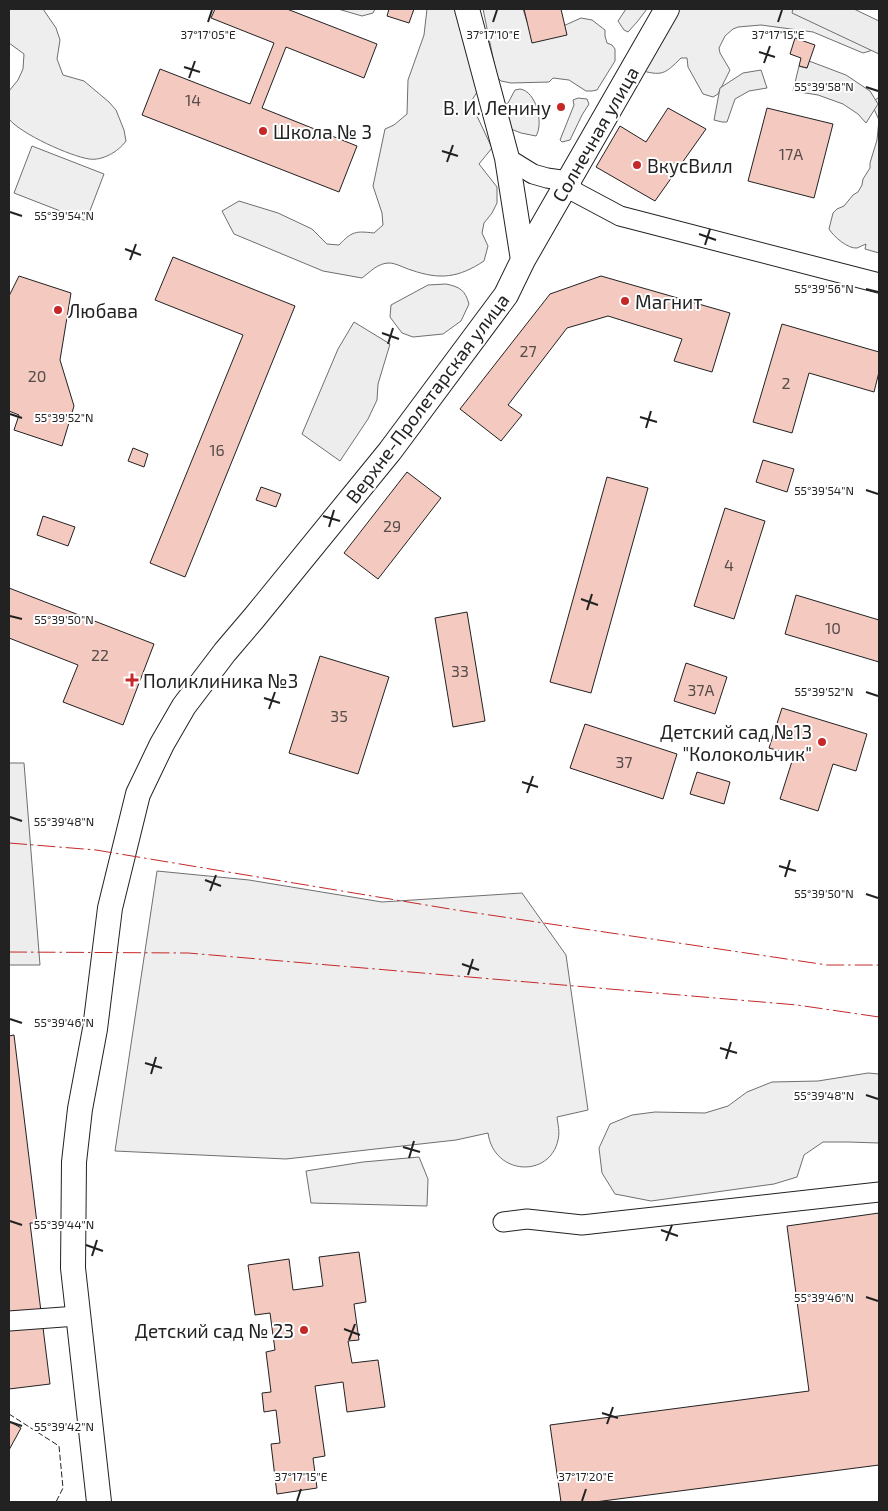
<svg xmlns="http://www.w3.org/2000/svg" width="888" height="1511" font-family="'Exo 2',sans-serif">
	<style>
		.green { fill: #eee; stroke: #6f6f6f }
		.parking { fill: #ededed; stroke: #6f6f6f }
		.building { fill: #f3c9c0; stroke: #222 }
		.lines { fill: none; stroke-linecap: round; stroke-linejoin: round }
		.minor-casing { stroke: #222; stroke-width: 21 }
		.tertiary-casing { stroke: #222; stroke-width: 26 }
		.minor { stroke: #fff; stroke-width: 19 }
		.tertiary { stroke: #fff; stroke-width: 24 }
		.fence { stroke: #222; stroke-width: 1; stroke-dasharray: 6 2.5; stroke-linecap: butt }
		.power { stroke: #c62828; stroke-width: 1; stroke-dasharray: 18 4 2.5 4; stroke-linecap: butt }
		.ticks { fill: none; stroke: #222; stroke-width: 2 }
		.poi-dot { fill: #c62828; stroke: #fff; stroke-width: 2 }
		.labels { text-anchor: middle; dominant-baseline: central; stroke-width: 4; stroke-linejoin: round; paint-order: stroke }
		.number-label { font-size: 16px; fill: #564c4a }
		.poi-label { font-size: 19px; fill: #222; stroke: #fff; text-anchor: start }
		.street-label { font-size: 19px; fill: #222; stroke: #fff }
		.ticks-label { font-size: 12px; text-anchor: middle; fill: #222; stroke: #fff; stroke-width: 4; stroke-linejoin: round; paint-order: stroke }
	</style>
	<rect width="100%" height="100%" fill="#fff"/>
	<path class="green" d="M9,9H43L56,28L60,40L57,59L63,75L84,81L109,102L116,110L124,130L126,141C118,152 102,161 89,159C70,156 21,134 9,119V91L18,80L23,69L24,54L9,43Z
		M338,9H375L373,13L362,16Z
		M427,9H458L479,89L472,100L477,116L492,148L479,164L497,187V203L492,213L484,223L482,233L488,246L484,261C458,278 440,280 411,270C404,268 396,263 389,263C378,263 370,272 362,278L323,271L234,234L222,211L239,201L278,213L312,229L327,244L339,245C352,231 356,231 374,233L383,225L382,213L373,186L385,129L394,125L407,114L408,80L424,35Z
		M483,9H523L527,22L531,26L561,27L581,18L592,20L605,30V36L607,43L612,45L615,49V61L597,90L592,91H586L569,80L553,78L549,82L511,83L501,81L497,77Z
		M626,9H647L637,22L628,32L624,30L618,21Z
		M673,9H834L873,50L863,53L813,32L761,25L738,27L733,29L725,36L719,48L720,53L730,70L718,94L713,97L703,94L688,67L687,58H681C664,75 662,76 639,70Z
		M520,89C536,91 544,123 536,136L521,133L511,129L509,118L502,112L503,106L508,103L515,90Z
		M879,97V253L865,249L866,244C863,245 860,247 857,248C848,249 834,237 829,229L833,213L837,209L844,206L853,195L858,192L862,185L863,179L870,168V163L877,140L879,120L874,109L873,102Z
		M578,98L587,99L589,104L582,115L570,140L562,142L560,140L574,105L573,100Z
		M32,146L104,174L86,221L14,193Z
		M446,284C460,287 465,290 469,304L461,321L443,334L413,337L402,333L390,317L391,305L428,285Z
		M157,871L249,880L382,902L522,893L566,955L588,1110L557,1117C558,1125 560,1132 558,1140C550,1178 494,1176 488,1133L456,1140L286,1159L115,1151Z
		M868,1073L879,1074V1143L848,1142H823L804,1155L797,1177L774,1184L651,1201L615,1194L602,1173L599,1148L610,1124L632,1115L655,1112L705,1113L728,1106L747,1092L772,1082L818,1081Z
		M419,1157L428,1179L427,1206L311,1203L306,1171L363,1162Z"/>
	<path class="parking" d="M793,9H854L879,21V54L792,13Z
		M809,61L846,75L870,91L878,104L866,123L858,114L843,104L818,95L793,91L799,66L807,68Z
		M761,70L767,88L749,91L735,99L727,122H722L714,120L720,88L743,73Z
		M354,322L390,344L378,384L377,400L368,419L340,461L302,434L338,349Z
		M9,763H24L40,965H9Z"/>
	<path class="building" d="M215,9H287L377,44L364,78L286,47L262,108L357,146L339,192L142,115L160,69L250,104L274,43L211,18Z
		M389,9H414L409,23L387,16Z
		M524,9H561L567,35L532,43Z
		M795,38L815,45L807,68L799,66L801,58L790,54Z
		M668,108L706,129L655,201L596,167L620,126L646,142Z
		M767,108L833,124L814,198L748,181Z
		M173,257L295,306L185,577L150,563L243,335L155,300Z
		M19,276L71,293L60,360L74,406L62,446L14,430L19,415L9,411V296Z
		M601,276L730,313L712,372L674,361L682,339L608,316L567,328L508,405L522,415L501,441L460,409L550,294Z
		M782,324L879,352V372L874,392L809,373L792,433L753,422Z
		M133,448L148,454L144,467L128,461Z
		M763,460L794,469L787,492L756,482Z
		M407,472L441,498L378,579L344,553Z
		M607,477L648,488L591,693L550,682Z
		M261,487L281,494L276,507L256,500Z
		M725,508L765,521L734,619L694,606Z
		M43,516L75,527L68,546L37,535Z
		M9,588L154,644L123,725L63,702L78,665L9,638Z
		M796,595L879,620V662L785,634Z
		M467,612L485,721L453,727L435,618Z
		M320,656L389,677L358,774L289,753Z
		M686,663L727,677L715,714L674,701Z
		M782,708L867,734L856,771L833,764L818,811L780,799L794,755L769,748Z
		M585,724L677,754L663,799L570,768Z
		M697,772L730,782L724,804L690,794Z
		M14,1035L37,1223H30L50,1384L9,1389V1036Z
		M879,1213V1465L595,1502H561L550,1425L809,1391L787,1226Z
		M359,1252L366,1302L354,1304L359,1340L348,1341L352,1363L378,1360L385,1407L347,1412L343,1382L315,1386L325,1456L313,1458L317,1488L277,1494L271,1444L280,1443L276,1410L264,1412L262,1393L271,1392L266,1352L275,1350L270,1313L255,1315L248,1265L289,1259L293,1290L323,1286L319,1257Z
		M9,1421L21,1428L9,1450Z"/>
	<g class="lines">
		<defs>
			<path id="minor" d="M507,158L533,174L547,178L568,181L575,192L620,216L879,283
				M503,1222L527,1219L582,1225L879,1192
				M9,1321L77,1316"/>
			<path id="tertiary" d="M467,9L507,158L523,260
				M99,1502L73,1268L74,1162L80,1109L95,1029L110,908L138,794L162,744L184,706L225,652L254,618L390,451L506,295L523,260L667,9"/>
		</defs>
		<use href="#minor" class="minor-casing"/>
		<use href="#tertiary" class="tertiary-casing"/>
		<use href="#minor" class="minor"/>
		<use href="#tertiary" class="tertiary"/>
		<path class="fence" d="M9,1414L59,1446L63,1488L56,1502"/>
		<path class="power" d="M9,843L96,850L456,910L827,965H879
			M9,952L188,953L797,1005L879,1017"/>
	</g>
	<path class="ticks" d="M208,22L212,10M493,22L497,10M778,22L782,10M759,52L775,57M764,63L770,46M184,67L200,72M189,78L195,61M866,87L878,91M442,151L458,156M447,162L453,145M10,212L22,216M699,234L716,240M705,245L710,229M125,249L141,255M130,260L136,244M866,289L878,292M382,333L399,339M388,344L393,328M10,414L22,418M640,417L657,422M646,428L651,411M866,490L878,494M323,516L340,521M329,527L334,510M581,599L598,605M587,610L592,594M10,616L22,619M866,692L878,696M264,698L280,703M269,709L275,692M522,782L538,787M527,793L533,776M10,817L22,821M779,866L796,871M785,877L790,860M205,880L221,886M210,891L216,875M866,894L878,898M462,964L479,970M468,975L473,959M10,1019L22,1023M720,1048L737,1053M726,1059L731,1042M145,1063L162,1068M151,1074L156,1057M866,1095L878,1099M403,1147L420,1152M409,1158L414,1141M10,1221L22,1225M661,1230L678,1236M666,1241L672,1225M86,1245L103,1251M92,1256L97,1240M866,1297L878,1301M344,1329L360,1335M349,1340L355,1324M602,1413L618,1418M10,1422L22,1426M607,1424L613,1407M297,1501L301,1489M582,1501L586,1489"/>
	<g class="poi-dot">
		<circle cx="561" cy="107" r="5"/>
		<circle cx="263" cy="131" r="5"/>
		<circle cx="637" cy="165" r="5"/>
		<circle cx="625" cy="301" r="5"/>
		<circle cx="58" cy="310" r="5"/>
		<path d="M129.5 672.5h5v5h5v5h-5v5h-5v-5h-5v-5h5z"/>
		<circle cx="822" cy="742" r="5"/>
		<circle cx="304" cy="1330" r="5"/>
	</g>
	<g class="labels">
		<g class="number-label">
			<text x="193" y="99">14</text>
			<text x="791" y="153">17А</text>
			<text x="528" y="350">27</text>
			<text x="37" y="375">20</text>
			<text x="786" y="382">2</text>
			<text x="217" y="449">16</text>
			<text x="392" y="525">29</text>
			<text x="729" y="564">4</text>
			<text x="833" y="627">10</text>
			<text x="100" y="654">22</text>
			<text x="460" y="670">33</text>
			<text x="701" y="689">37А</text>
			<text x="339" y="715">35</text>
			<text x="624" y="761">37</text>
		</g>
		<g class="poi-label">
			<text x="551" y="107" text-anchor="end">В. И. Ленину</text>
			<text x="273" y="131">Школа № 3</text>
			<text x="647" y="165">ВкусВилл</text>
			<text x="635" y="301">Магнит</text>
			<text x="68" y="310">Любава</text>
			<text x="143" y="680">Поликлиника №3</text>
			<text x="812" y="731" text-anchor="end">Детский сад №13<tspan x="812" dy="22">"Колокольчик"</tspan></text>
			<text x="294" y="1330" text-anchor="end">Детский сад № 23</text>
		</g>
		<g class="street-label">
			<text transform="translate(595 134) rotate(-60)">Солнечная улица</text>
			<text transform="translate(427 398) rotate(-53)">Верхне-Пролетарская улица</text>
		</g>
	</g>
	<g class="ticks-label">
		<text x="208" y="39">37°17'05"E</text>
		<text x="493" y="39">37°17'10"E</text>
		<text x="778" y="39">37°17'15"E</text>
		<text x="824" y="91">55°39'58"N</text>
		<text x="64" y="220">55°39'54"N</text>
		<text x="824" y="293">55°39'56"N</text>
		<text x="64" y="422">55°39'52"N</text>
		<text x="824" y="495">55°39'54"N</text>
		<text x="64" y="624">55°39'50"N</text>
		<text x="824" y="696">55°39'52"N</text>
		<text x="64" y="826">55°39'48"N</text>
		<text x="824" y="898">55°39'50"N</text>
		<text x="64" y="1027">55°39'46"N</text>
		<text x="824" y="1100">55°39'48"N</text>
		<text x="64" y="1229">55°39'44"N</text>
		<text x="824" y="1302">55°39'46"N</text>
		<text x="64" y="1431">55°39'42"N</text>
		<text x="301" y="1481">37°17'15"E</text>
		<text x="586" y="1481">37°17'20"E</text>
	</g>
	<rect width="888" height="1511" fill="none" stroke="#222222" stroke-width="20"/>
</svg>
